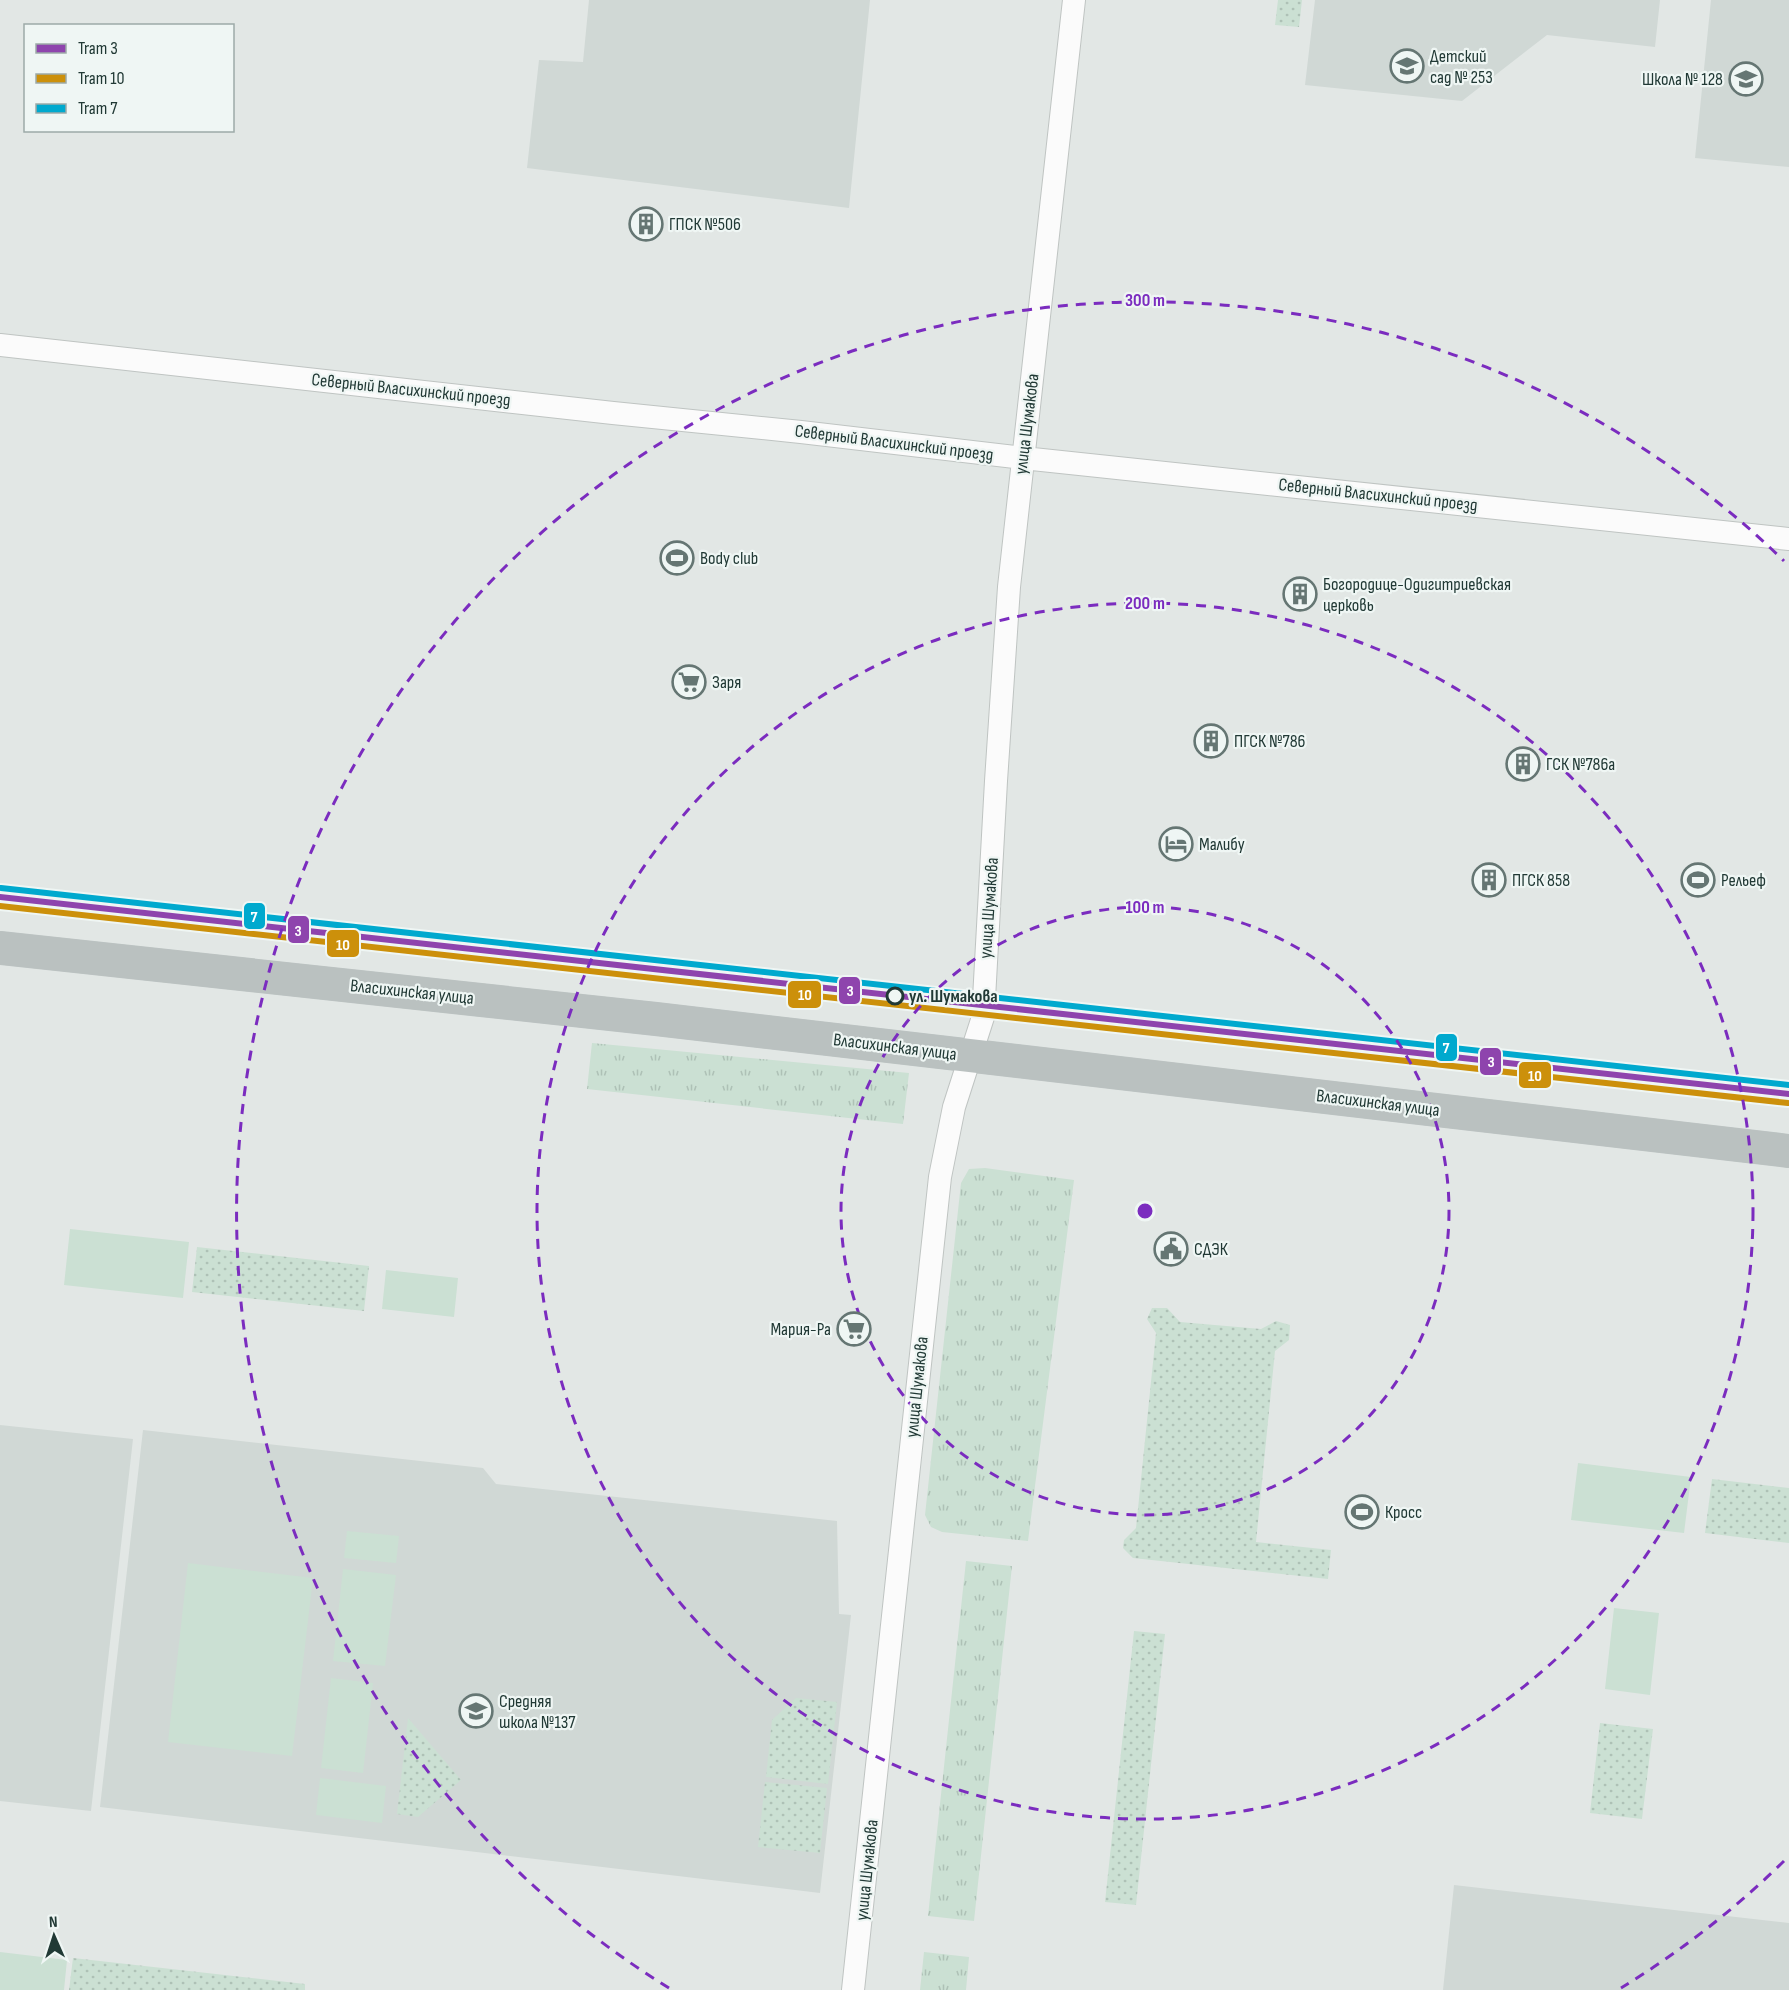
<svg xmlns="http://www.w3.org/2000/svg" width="1789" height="1990" font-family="'Sofia Sans Condensed',sans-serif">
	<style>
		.built { fill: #d0d8d5 }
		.grass { fill: url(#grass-tufts) }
		.park { fill: url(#park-dots) }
		.garden { fill: #cbe0d3 }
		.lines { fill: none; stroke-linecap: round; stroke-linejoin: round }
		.minor-casing { stroke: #bfc4c2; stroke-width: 24 }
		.highway-casing { stroke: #bcc3c2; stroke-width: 34 }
		.minor { stroke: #fbfbfb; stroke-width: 22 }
		.highway { stroke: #bac1c0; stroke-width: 33 }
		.tram-1-casing { stroke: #eff6f4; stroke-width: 10 }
		.tram-2-casing { stroke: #eff6f4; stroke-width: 10 }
		.tram-3-casing { stroke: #eff6f4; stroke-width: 10 }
		.tram-1 { stroke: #8e44ad; stroke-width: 6 }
		.tram-2 { stroke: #cc900b; stroke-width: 6 }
		.tram-3 { stroke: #00a9ce; stroke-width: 6 }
		.ring { fill: none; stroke: #7b2cbf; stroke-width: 3; stroke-dasharray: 10 8 }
		.stop-dot { fill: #eff6f4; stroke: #213935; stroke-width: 3 }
		.labels { text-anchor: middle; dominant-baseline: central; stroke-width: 4.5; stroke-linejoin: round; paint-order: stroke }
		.poi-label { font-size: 18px; fill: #213935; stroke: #eff6f4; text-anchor: start }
		.street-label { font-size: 18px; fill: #213935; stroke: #eff6f4 }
		.stop-label { font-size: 18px; font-weight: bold; fill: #213935; stroke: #eff6f4; text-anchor: start }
		.centre { fill: #7b2cbf; stroke: #eff6f4; stroke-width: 3 }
		.ring-label { font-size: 18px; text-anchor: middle; font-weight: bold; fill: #7b2cbf; stroke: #eff6f4; stroke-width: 4.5; stroke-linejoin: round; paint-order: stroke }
		.line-badge { stroke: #eff6f4; stroke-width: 2 }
		.badge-label { font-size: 16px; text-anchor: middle; font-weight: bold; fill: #fff }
	</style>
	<defs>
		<pattern id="grass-tufts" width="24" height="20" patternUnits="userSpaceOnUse" patternTransform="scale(1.5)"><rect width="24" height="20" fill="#cbe0d3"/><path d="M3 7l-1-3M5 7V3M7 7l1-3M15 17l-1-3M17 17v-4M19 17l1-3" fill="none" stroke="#aec1b6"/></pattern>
		<pattern id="park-dots" width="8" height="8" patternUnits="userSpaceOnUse" patternTransform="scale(1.5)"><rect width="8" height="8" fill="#cbe0d3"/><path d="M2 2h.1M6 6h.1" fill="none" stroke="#aec1b6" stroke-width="1.8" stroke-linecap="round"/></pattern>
	</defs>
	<rect width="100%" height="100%" fill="#e2e7e5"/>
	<path class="built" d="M589,0H870L849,208L527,168L539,60L583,62Z
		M1315,0H1660L1655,47L1547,35L1462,101L1305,85Z
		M1711,0H1789V167L1695,158Z
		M0,1425L133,1439L91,1811L0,1801Z
		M143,1430L483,1468L496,1484L837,1521L839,1614L851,1615L820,1893L100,1807Z
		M1454,1885L1789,1923V1990H1443Z"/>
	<path class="grass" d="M592,1043L909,1073L903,1124L587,1089Z
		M985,1168L1074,1180L1028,1541L942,1532L931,1527L925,1515L961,1183L969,1169Z
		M966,1561L1012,1566L974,1921L928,1916Z
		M924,1952L969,1957L966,1990H920Z"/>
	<path class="park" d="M1278,0H1302L1299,27L1275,25Z
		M197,1247L369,1266L364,1311L192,1292Z
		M1152,1308H1167L1180,1322L1261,1329L1276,1321L1290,1325L1289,1340L1275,1351L1256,1542L1331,1550L1328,1579L1133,1558L1123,1548L1124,1540L1136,1528L1156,1333L1147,1319Z
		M1712,1479L1789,1488V1543L1705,1533Z
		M1134,1631L1165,1634L1136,1905L1105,1902Z
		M796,1698L837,1702L828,1784L766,1777L772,1720Z
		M408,1718L461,1780L418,1817L397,1814Z
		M1600,1723L1653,1729L1642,1819L1590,1813Z
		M765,1782L827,1788L820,1853L758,1847Z
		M73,1958L305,1984V1990H69Z"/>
	<path class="garden" d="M70,1229L189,1242L183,1298L64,1285Z
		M386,1270L458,1278L454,1317L382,1309Z
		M1578,1463L1691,1477L1684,1533L1571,1520Z
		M347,1531L399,1536L396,1563L344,1558Z
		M188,1563L313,1578L292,1756L168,1742Z
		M343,1569L396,1575L385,1666L333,1661Z
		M1614,1608L1659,1613L1650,1695L1605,1689Z
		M331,1678L373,1683L363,1773L321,1768Z
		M320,1778L386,1786L382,1823L316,1815Z
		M0,1952L67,1960L64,1990H0Z"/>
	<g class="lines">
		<defs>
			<path id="minor" d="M0,345L613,413L801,432L1023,458L1789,539
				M853,1990L940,1177L954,1107L983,1017L996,781L1009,587L1074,0"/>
			<path id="highway" d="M0,948L656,1019L1789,1151"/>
		</defs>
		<use href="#minor" class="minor-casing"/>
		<use href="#highway" class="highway-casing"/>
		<use href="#minor" class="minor"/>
		<use href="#highway" class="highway"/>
		<defs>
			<path id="tram-1" d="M0,897L1789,1094"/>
			<path id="tram-2" d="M0,906L1788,1103"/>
			<path id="tram-3" d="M1,888L1789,1085"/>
		</defs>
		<use href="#tram-1" class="tram-1-casing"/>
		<use href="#tram-2" class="tram-2-casing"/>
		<use href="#tram-3" class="tram-3-casing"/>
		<use href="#tram-1" class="tram-1"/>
		<use href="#tram-2" class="tram-2"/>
		<use href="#tram-3" class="tram-3"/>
	</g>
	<g class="ring">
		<circle cx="1145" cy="1211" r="304"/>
		<circle cx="1145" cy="1211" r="608"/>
		<path d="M1784 1861A911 911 0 0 1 1621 1988M669 1988A911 911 0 1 1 1784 561"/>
	</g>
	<defs>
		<symbol id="school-ring" viewBox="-11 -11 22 22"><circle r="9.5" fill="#eff6f4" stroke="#657673" stroke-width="1.5"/><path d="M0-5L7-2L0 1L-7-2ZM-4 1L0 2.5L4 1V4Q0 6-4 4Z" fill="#657673"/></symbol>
		<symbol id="building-ring" viewBox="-11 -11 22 22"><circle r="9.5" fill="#eff6f4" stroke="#657673" stroke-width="1.5"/><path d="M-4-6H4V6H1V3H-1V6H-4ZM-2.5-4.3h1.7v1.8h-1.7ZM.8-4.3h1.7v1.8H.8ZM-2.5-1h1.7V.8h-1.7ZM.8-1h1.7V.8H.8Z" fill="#657673"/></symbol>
		<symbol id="stadium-ring" viewBox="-11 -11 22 22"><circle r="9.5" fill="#eff6f4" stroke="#657673" stroke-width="1.5"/><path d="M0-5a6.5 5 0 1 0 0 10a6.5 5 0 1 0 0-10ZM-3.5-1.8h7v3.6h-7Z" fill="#657673"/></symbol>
		<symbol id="supermarket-ring" viewBox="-11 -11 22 22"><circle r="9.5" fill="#eff6f4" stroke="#657673" stroke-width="1.5"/><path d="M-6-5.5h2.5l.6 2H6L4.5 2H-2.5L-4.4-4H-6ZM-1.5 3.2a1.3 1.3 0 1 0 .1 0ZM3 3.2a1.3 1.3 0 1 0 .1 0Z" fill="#657673"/></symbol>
		<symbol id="hotel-ring" viewBox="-11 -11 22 22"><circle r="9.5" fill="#eff6f4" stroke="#657673" stroke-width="1.5"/><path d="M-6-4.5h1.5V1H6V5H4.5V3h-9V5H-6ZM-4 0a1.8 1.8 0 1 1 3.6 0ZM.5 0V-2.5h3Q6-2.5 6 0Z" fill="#657673"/></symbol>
		<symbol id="civic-ring" viewBox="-11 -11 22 22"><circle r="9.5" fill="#eff6f4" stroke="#657673" stroke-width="1.5"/><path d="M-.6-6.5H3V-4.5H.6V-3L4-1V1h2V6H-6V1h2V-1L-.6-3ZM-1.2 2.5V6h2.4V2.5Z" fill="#657673"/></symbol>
	</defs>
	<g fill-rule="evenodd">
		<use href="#school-ring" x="1388" y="47" width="38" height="38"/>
		<use href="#school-ring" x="1727" y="60" width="38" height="38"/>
		<use href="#building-ring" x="627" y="205" width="38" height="38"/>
		<use href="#stadium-ring" x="658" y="539" width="38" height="38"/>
		<use href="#building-ring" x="1281" y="575" width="38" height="38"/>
		<use href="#supermarket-ring" x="670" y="663" width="38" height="38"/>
		<use href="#building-ring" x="1192" y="722" width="38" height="38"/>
		<use href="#building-ring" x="1504" y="745" width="38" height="38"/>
		<use href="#hotel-ring" x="1157" y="825" width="38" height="38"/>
		<use href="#building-ring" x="1470" y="861" width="38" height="38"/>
		<use href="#stadium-ring" x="1679" y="861" width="38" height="38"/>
		<use href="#civic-ring" x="1152" y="1230" width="38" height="38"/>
		<use href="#supermarket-ring" x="835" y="1310" width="38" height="38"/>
		<use href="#stadium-ring" x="1343" y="1493" width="38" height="38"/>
		<use href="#school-ring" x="457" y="1692" width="38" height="38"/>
	</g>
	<circle class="stop-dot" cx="895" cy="996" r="8"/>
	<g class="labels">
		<g class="poi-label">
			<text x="1430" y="56">Детский<tspan x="1430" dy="21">сад № 253</tspan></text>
			<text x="1723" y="79" text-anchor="end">Школа № 128</text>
			<text x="669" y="224">ГПСК №506</text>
			<text x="700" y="558">Body club</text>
			<text x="1323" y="584">Богородице-Одигитриевская<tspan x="1323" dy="21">церковь</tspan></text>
			<text x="712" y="682">Заря</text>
			<text x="1234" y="741">ПГСК №786</text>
			<text x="1546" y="764">ГСК №786а</text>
			<text x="1199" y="844">Малибу</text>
			<text x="1512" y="880">ПГСК 858</text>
			<text x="1721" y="880">Рельеф</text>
			<text x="1194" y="1249">СДЭК</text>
			<text x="831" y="1329" text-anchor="end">Мария-Ра</text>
			<text x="1385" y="1512">Кросс</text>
			<text x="499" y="1701">Средняя<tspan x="499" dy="21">школа №137</tspan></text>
		</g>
		<g class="street-label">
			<text transform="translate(411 390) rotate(6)">Северный Власихинский проезд</text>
			<text transform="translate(1027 424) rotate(-83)">улица Шумакова</text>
			<text transform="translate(894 443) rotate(7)">Северный Власихинский проезд</text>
			<text transform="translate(1378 495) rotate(6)">Северный Власихинский проезд</text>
			<text transform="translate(989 908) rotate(-86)">улица Шумакова</text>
			<text transform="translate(412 992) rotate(6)">Власихинская улица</text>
			<text transform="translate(895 1047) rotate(7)">Власихинская улица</text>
			<text transform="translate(1378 1103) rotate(7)">Власихинская улица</text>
			<text transform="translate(917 1387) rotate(-84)">улица Шумакова</text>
			<text transform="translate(867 1870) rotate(-84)">улица Шумакова</text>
		</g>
		<g class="stop-label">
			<text x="909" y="996">ул. Шумакова</text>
		</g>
	</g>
	<circle cx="1145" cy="1211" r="9" class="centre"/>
	<g class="ring-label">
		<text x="1145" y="306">300 m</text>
		<text x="1145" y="609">200 m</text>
		<text x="1145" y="913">100 m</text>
	</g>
	<g class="line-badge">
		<rect x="243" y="902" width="23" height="28" rx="6" fill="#00a9ce"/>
		<rect x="287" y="915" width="23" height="29" rx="6" fill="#8e44ad"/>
		<rect x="326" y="929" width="34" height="29" rx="6" fill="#cc900b"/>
		<rect x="838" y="976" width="23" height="29" rx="6" fill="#8e44ad"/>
		<rect x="787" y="980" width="35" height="29" rx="6" fill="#cc900b"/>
		<rect x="1435" y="1033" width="23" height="29" rx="6" fill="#00a9ce"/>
		<rect x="1479" y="1047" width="23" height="29" rx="6" fill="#8e44ad"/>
		<rect x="1518" y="1061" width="34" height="28" rx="6" fill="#cc900b"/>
	</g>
	<g class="badge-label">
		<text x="254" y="922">7</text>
		<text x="298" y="936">3</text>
		<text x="343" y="950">10</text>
		<text x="850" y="996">3</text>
		<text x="805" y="1000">10</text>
		<text x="1446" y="1053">7</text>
		<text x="1491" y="1067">3</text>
		<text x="1535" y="1081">10</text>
	</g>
	<rect x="24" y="24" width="210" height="108" fill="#eff6f4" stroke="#9daaa8" stroke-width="1.5"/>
	<rect x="36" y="44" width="30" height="9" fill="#8e44ad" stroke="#9daaa8" stroke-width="1.5"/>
	<text x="78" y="54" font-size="18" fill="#213935">Tram 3</text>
	<rect x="36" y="74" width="30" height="9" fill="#cc900b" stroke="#9daaa8" stroke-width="1.5"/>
	<text x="78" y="84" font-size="18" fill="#213935">Tram 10</text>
	<rect x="36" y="104" width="30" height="9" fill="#00a9ce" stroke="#9daaa8" stroke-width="1.5"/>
	<text x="78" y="114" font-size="18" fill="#213935">Tram 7</text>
	<g transform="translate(54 1936) rotate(357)" stroke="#eff6f4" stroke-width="4.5" paint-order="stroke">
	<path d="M0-4.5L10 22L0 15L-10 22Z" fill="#213935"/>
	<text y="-9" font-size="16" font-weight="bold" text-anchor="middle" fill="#213935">N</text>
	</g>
</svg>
